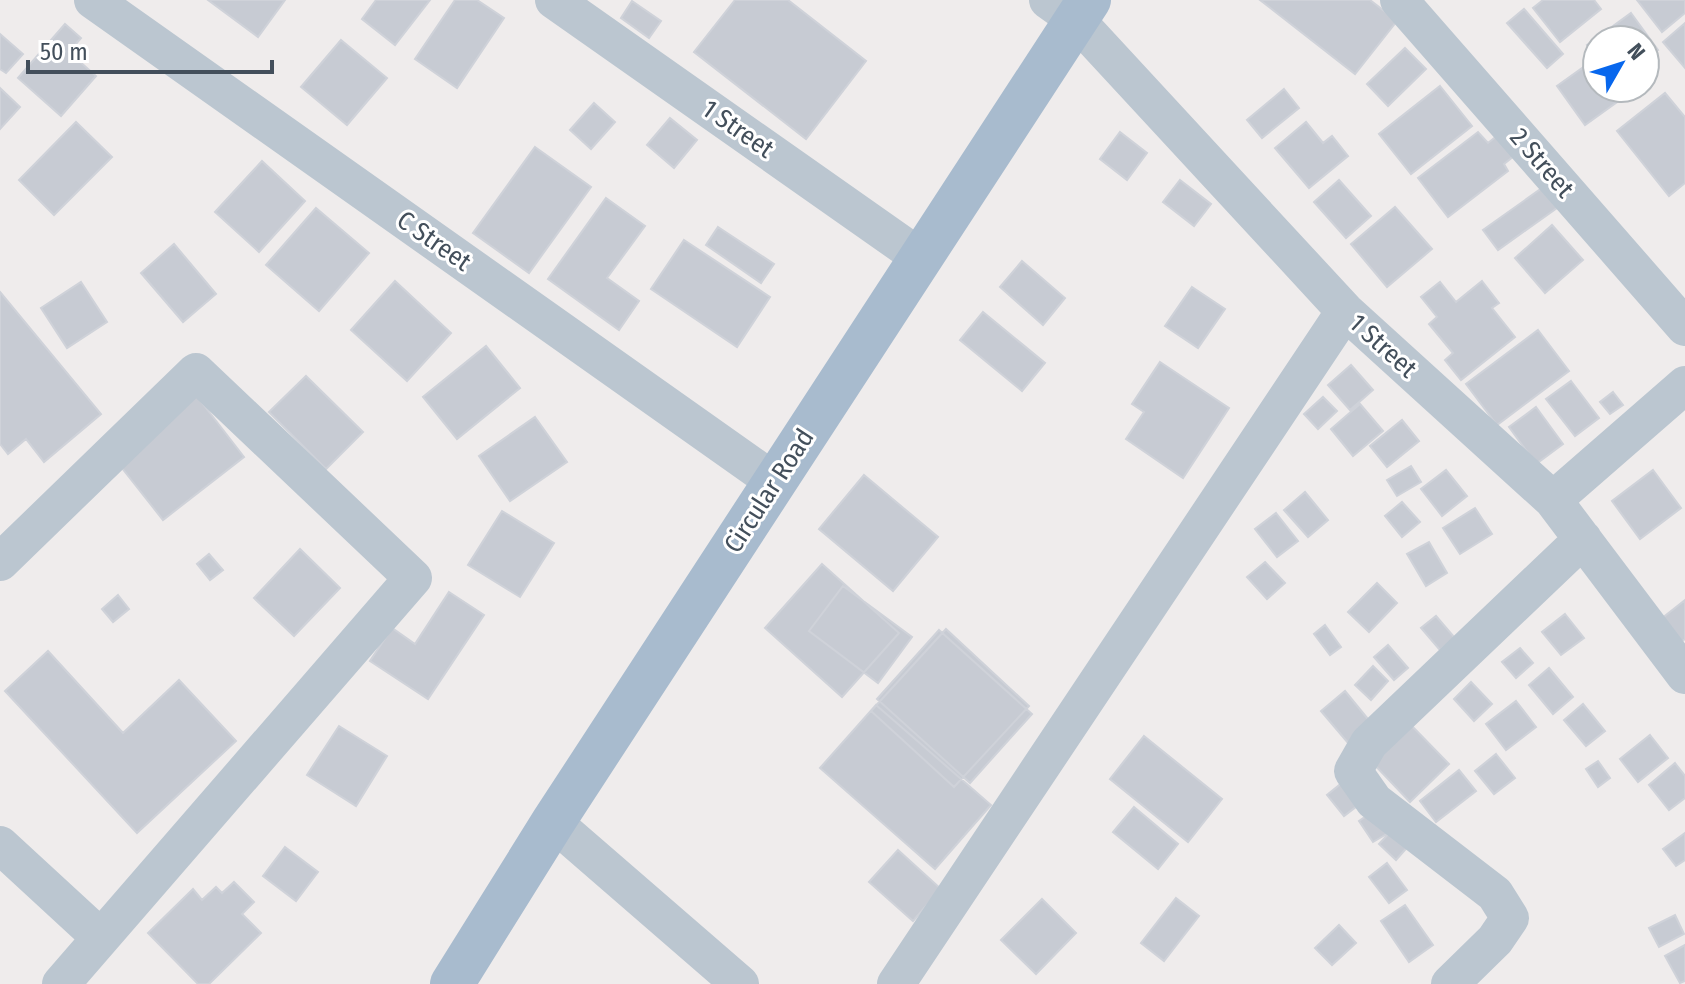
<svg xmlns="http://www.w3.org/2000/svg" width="1685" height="984" font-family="'Fira Sans Condensed',sans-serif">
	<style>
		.building { fill: #c7cbd3; stroke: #cfd2d9; stroke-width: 2 }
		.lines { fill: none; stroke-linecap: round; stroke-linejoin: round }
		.minor { stroke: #bbc6d0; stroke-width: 38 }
		.major { stroke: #a8bbce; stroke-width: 44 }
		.labels { text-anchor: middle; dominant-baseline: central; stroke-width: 6; stroke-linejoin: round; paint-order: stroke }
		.street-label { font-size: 26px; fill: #434f5b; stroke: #fff }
	</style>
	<rect width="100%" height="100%" fill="#efecec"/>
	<path class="building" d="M208,0H285L258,37Z
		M376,0H430L395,45L362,19Z
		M455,0H477L504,18L457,88L415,59Z
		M735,0H788L866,61L806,139L694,52Z
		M1260,0H1370L1397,21L1355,74Z
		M1543,0H1594L1601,9L1560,42L1533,8Z
		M1637,0H1685V13L1662,32Z
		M632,1L661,21L649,38L621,18Z
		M1524,9L1563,54L1547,68L1507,23Z
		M1631,13L1658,50L1645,59V40H1597V59L1587,45Z
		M1685,23V68L1663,42Z
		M65,24L81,38L69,52L96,76L61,116L18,78Z
		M0,34L23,54L6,73L0,69Z
		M341,40L387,78L347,125L301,87Z
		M1405,48L1426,69L1388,106L1367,84Z
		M1592,61L1597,68V88H1612L1620,100L1585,125L1557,86Z
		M1440,86L1472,126L1411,174L1379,134Z
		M0,88L20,107L0,129Z
		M1284,89L1299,108L1262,138L1247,120Z
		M1665,93L1685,117V183L1669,196L1617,131Z
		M594,103L615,122L591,149L570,130Z
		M670,118L697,140L674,168L647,145Z
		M76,122L112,157L54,215L19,180Z
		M1306,122L1323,143L1332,136L1348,156L1309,188L1275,148Z
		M1508,127L1524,148L1504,164L1508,171L1448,217L1418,178L1478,132L1488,143Z
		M1120,132L1147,153L1127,180L1100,159Z
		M535,147L591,187L529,273L473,233Z
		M262,161L305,201L259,252L215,212Z
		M1180,180L1211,204L1194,226L1163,202Z
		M1339,180L1371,216L1346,238L1314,202Z
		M1542,188L1557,208L1498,250L1483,230Z
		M606,198L645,226L607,278L639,301L619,330L548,279Z
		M1395,207L1432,249L1387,287L1351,244Z
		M316,208L369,253L319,311L266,265Z
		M1552,225L1583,260L1545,293L1515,258Z
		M718,227L774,264L761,283L706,245Z
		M684,240L770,297L737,347L651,289Z
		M174,244L216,294L183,322L141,273Z
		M1022,261L1065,298L1043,325L1000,287Z
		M395,281L451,333L407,381L351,330Z
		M1482,281L1499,303L1492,308L1515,337L1461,380L1445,360L1453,353L1429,324L1437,317L1421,297L1440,282L1456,302Z
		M81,282L107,322L67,348L41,308Z
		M1192,287L1225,309L1198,348L1165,326Z
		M0,292L101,414L44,462L26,439L8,454L0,444Z
		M983,312L1045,363L1022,391L960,340Z
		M1538,330L1569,371L1497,425L1466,384Z
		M486,346L520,388L457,439L423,397Z
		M1160,362L1229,408L1183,478L1126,439L1144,412L1132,404Z
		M1351,365L1373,390L1350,410L1328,385Z
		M306,376L363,432L326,469L269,412Z
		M1571,381L1599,418L1575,436L1546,399Z
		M1613,392L1623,405L1610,414L1600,402Z
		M196,395L244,457L163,520L114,458Z
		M1323,397L1337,411L1318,429L1304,414Z
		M1360,404L1383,431L1353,456L1331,429Z
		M1536,407L1563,444L1536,464L1509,427Z
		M535,417L567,462L510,501L479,456Z
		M1402,420L1419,441L1387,467L1370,446Z
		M1411,466L1421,482L1397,496L1387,480Z
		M1446,470L1467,496L1442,516L1421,489Z
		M1653,470L1681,508L1640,539L1612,501Z
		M864,475L938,537L893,591L819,529Z
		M1305,492L1328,520L1308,537L1284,510Z
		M1402,502L1420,522L1402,537L1385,516Z
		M1475,508L1492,534L1460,554L1443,528Z
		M502,511L554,543L520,597L468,565Z
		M1276,513L1298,541L1277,557L1255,529Z
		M1429,542L1447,573L1426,586L1407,554Z
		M300,549L340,588L294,636L254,598Z
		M209,554L223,570L210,580L197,564Z
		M1265,562L1285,583L1267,599L1247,577Z
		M822,564L899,633L842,697L765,628Z
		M1377,583L1397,603L1369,632L1348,612Z
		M843,586L912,637L878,683L809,631Z
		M449,592L484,615L428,699L370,661L392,628L415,644Z
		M118,595L129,609L113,622L102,609Z
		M1685,600V639L1675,647L1656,623Z
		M1565,614L1584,638L1561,655L1542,632Z
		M1436,616L1455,638L1440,650L1421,628Z
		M1325,625L1341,647L1330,655L1314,634Z
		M946,629L1029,706L954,787L871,711Z
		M939,630L1032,714L970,783L877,699Z
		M1388,645L1408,668L1394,680L1374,657Z
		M1520,648L1533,663L1516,678L1502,662Z
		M48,651L123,733L179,680L236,741L137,833L5,691Z
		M1373,666L1388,681L1371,700L1355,685Z
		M1549,668L1573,697L1553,714L1529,685Z
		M1471,682L1492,704L1474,721L1454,699Z
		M1345,691L1372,724L1349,744L1321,711Z
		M1516,701L1536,727L1506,750L1486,724Z
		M1583,704L1605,731L1586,746L1564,720Z
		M876,705L991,805L935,869L820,768Z
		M1407,721L1449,764L1410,802L1368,758Z
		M339,726L387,756L356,806L307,775Z
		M1650,735L1668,758L1638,782L1620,759Z
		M1144,736L1222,799L1188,842L1110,779Z
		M1496,754L1515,778L1494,794L1475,771Z
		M1598,761L1610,778L1598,787L1586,769Z
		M1675,763L1685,776V798L1669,810L1649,785Z
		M1459,770L1476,791L1436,822L1420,801Z
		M1348,778L1365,800L1344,816L1327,795Z
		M1134,807L1178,844L1158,869L1113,832Z
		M1375,810L1390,832L1373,842L1359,821Z
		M1394,828L1411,843L1396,860L1379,844Z
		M1685,833V860L1676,866L1663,849Z
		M285,847L318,872L296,901L263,876Z
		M898,850L941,889L913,921L869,882Z
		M1387,863L1407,890L1389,903L1369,877Z
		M234,882L254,902L242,914L261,933L209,984H198L148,933L193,889L202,900L216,887L222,893Z
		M1176,898L1199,916L1164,961L1141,943Z
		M1042,899L1076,933L1036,974L1001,940Z
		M1405,905L1433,945L1409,962L1381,921Z
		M1675,915L1684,934L1659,947L1649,928Z
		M1339,925L1356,943L1332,965L1315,948Z
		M1685,945V981L1680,983L1665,956Z"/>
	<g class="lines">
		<path class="minor" d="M93,0L775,482
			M554,0L921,258
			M1048,0L1076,20L1345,311L1553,500L1685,675
			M1399,0L1685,327
			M1553,500L1685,385
			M0,562L196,372L413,578L61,984
			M553,822L740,984
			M0,845L101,938
			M896,984L1345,311
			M1450,984L1495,940L1510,918L1495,894L1374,801L1353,771L1369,743L1583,539"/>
		<path class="major" d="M452,984L553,822L1089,0"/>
	</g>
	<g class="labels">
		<g class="street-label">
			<text transform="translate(738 129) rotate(35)">1 Street</text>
			<text transform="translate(1542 163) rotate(49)">2 Street</text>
			<text transform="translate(434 241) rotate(35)">C Street</text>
			<text transform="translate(1383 346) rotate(42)">1 Street</text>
			<text transform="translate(769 491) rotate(-57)">Circular Road</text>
		</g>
	</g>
	<g transform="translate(1621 64) rotate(51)"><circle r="38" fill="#ffffff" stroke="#b4b9bd" stroke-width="2"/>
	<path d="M0-6L14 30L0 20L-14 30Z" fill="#0867ed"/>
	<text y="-12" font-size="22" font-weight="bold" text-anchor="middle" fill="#434f5b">N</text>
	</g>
	<path d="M28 60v12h244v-12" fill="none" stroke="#434f5b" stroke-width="4"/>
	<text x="40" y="60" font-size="24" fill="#434f5b" stroke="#ffffff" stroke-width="6" paint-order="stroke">50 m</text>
</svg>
